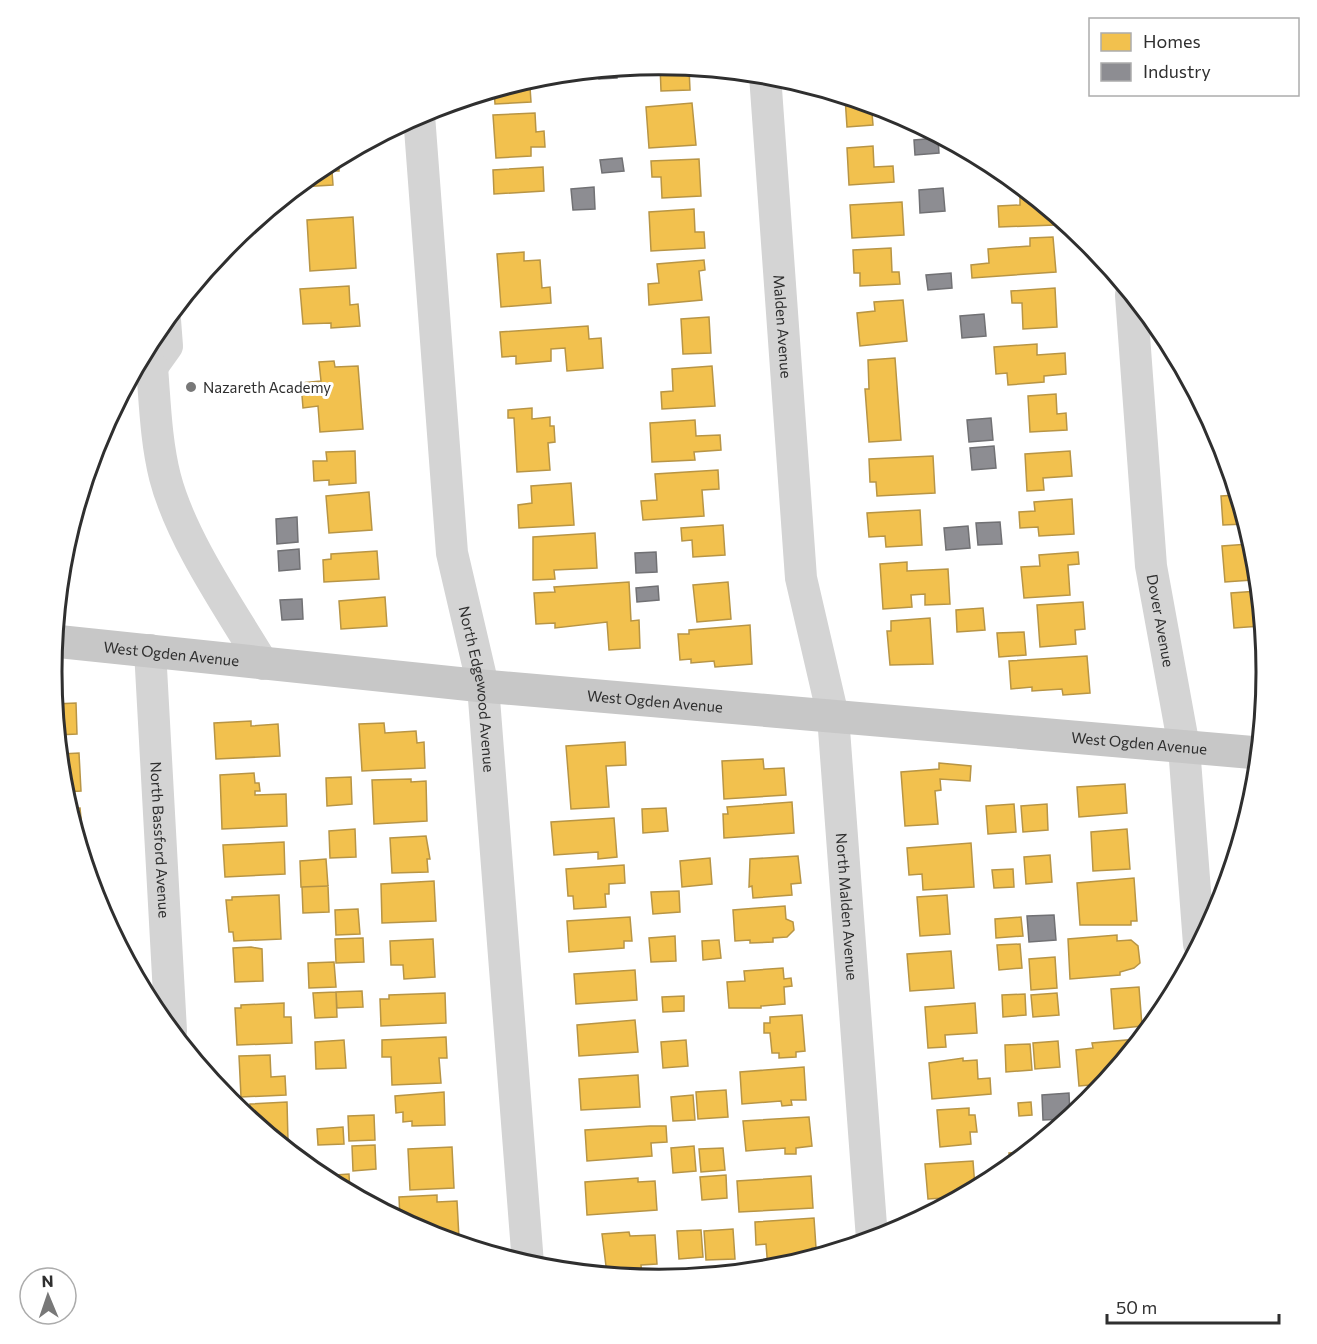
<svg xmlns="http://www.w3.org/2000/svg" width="1317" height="1344" font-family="Commissioner,sans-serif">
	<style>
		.homes { fill: #f2c14e; stroke: #b89545; stroke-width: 1.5 }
		.industry { fill: #8d8d92; stroke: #717174; stroke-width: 1.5 }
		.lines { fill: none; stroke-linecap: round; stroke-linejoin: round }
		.minor { stroke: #d4d4d4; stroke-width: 32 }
		.major { stroke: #c7c7c7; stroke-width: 33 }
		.poi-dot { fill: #787878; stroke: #fff; stroke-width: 2 }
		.labels { text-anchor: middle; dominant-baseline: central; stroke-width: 6; stroke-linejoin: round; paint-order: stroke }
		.street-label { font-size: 15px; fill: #2f2f2f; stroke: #fff }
		.poi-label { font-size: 15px; fill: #2f2f2f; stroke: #fff; text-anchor: start }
		.rim { fill: none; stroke: #2f2f2f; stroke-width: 3 }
	</style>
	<rect width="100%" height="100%" fill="#fff"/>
	<path class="homes" d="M660,65L689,68L690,90L661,91Z
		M519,83V88L530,87L531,102L495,104L494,90Z
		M845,97L889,110V112L872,113L873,125L847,127Z
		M692,103L696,145L649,148L646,107Z
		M535,113L536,132L544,131L545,147H531V156L496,158L493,115Z
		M873,146L874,167L893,166L894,182L849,185L847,148Z
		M339,157V171H332L333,185L300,187V184L321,167Z
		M699,159L701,196L662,198L661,177H652L651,161Z
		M543,167L544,191L494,194L493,170Z
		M1023,189L1054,215L1055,225L999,227L998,206L1020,205V190Z
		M902,202L904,235L852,238L850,205Z
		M694,209L695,232H704L705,248L651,251L649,212Z
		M353,217L356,268L310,271L307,220Z
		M1053,237L1056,272L972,278L971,265L989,263L988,249L1030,246V238Z
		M891,248L892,272H899L900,284L860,286V273H854L853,250Z
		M524,252V261L540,260L542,288L550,287L551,303L501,307L497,254Z
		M704,260L705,270L699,271L702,300L649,305L648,284L659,283L657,264Z
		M349,286L350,305L358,304L360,326L331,328V323L303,324L300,289Z
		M1055,288L1057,327L1023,329L1022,303H1012L1011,291Z
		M903,300L907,341L860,346L857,313L875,311L874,302Z
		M709,317L711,353L683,354L681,319Z
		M588,326L589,339L601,338L603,368L567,371L565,348L551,349V361L516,364V356L502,357L500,332Z
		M1037,344V355L1065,353L1066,374L1044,376V382L1008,385L1007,373L996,374L994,347Z
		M895,358L901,440L869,442L865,389H869L868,360Z
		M334,361L335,367L358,366L363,429L320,432L318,406L303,408L301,383L321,381L319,362Z
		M712,366L715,406L662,409L661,392L673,391L672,369Z
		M1056,394L1057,414L1066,413L1067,430L1030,432L1028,396Z
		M532,408V419L550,417V426H554L555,442L548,443L550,470L517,472L514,418H508V410Z
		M695,420L696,436L720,435L721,450L694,452L695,460L652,462L650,423Z
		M1215,430L1220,440L1223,450L1216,451Z
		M355,451L356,483L329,485V480L314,481L313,461H327L326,452Z
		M1070,451L1072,476L1043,478L1044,490L1027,491L1025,454Z
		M933,456L935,493L877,496L876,482H870L869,459Z
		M718,470L719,489L702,490L704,516L643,520L641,501L657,500L655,474Z
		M571,483L574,525L519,528L518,505L532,503L531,486Z
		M369,492L372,530L329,533L326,496Z
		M1237,495L1245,524L1223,525L1221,496Z
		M1072,499L1074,534L1039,536L1038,527L1020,528L1019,512L1035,511L1034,502Z
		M920,510L922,545L886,547L885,536L869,537L867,513Z
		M723,525L725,555L693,557L692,540L682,541L681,528Z
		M595,533L597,568L554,570L555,579L533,580V537Z
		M1249,544L1252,580L1225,582L1222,546Z
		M377,551L379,579L324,582L323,560L331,559V554Z
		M1078,552L1079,564L1068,565L1070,595L1024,598L1021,567L1040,566L1039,555Z
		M907,562V571L948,569L950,604L925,605V594L911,595L912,607L883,609L880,564Z
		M629,582L631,621L639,620L640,648L609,650L607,622L555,628V623L536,624L534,593L555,592L554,587Z
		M728,582L731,619L697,622L693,585Z
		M1258,591L1261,626L1234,628L1231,593Z
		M385,597L387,626L341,629L339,601Z
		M1083,602L1085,629L1075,630L1076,644L1040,647L1037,605Z
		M983,608L985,630L957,632L956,610Z
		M930,618L933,664L890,665L887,631H891V621Z
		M750,625L752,664L715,667L714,661L691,663V659L680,660L678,634H689V630Z
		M1024,632L1026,655L999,657L997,633Z
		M1087,656L1090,693L1063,695L1062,689L1032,691V687L1011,689L1009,661Z
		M76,703L77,734L57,735L54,704Z
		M251,721V726L278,724L280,756L216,759L214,723Z
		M384,723L385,733L416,731L417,743L424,742L425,768L362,771L359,724Z
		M625,742L626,765L606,766L609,807L571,809L566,746Z
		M59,752L61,754L79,753L81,791L63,792Z
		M763,759L764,769L784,768L786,795L724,799L722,761Z
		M939,763L971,766L970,781L940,779L941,790L935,791L938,824L905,826L901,772L939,769Z
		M254,773L255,783H259L260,791H255V795L286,794L287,826L222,829L220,775Z
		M351,777L352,804L327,806L326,778Z
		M411,779V782L426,781L427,821L374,824L372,780Z
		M1125,784L1127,813L1079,817L1077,787Z
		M792,802L794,833L724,838L723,814H728L727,807Z
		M1014,804L1016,832L988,834L986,806Z
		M1047,804L1048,830L1023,832L1021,806Z
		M80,808L81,818L83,858L68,809Z
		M666,808L668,831L643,833L642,809Z
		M614,818L617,857L598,859V852L554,855L551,822Z
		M355,829L356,857L330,858L329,831Z
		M1127,829L1130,869L1093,871L1091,832Z
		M426,836L430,859H427L428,872L392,873L390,838Z
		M284,842L285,874L225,877L223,845Z
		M971,843L974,887L923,890L922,874L909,875L907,848Z
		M1050,855L1052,882L1026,884L1024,857Z
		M798,856L801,883L791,884L792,895L753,898L752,886L749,887L750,859Z
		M710,858L712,884L682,887L680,861Z
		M326,859L328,886L301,887L300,861Z
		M624,865L625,883L609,884V894H605L606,907L574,909L573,896H568L566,869Z
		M1013,869L1014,887L994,888L992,870Z
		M1134,878L1137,921H1131V925H1080L1077,883Z
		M434,881L436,921L382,923L381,884Z
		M328,886L329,912L303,913L302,887Z
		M679,891L680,912L653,914L651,892Z
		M279,895L281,939L234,941L233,932H229L226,900H232V897Z
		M947,895L950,934L920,936L917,897Z
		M785,906L786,919L793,922L794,930L787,937L773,938V942L750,943V940L735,941L733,910Z
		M358,909L360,934L336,935L335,910Z
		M630,917L632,941H624V948L569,952L567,921Z
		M1021,917L1023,936L996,938L995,919Z
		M1117,935V941L1131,940L1138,946L1140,963L1134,968L1120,972V975L1070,979L1068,939Z
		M675,936L676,961L651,962L649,938Z
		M363,938L364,962L336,963L335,939Z
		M433,939L435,977L404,979L403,965H391L390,941Z
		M719,940L721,958L703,960L702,941Z
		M1020,944L1022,968L999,970L997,945Z
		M251,947L262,949L263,981L235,982L233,948Z
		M951,951L954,988L910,991L907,954Z
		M1055,957L1057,988L1031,990L1029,959Z
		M334,962L336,987L309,988L308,963Z
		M783,968L784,979L791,978L792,986L784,987L785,1004L761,1006V1008H729L727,982L745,981L744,971Z
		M635,970L637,1000L576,1004L574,974Z
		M1139,987L1142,1026L1114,1029L1111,989Z
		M362,991L363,1007L337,1008L336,992Z
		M336,992L337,1017L315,1018L313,993Z
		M445,993L446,1023L381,1026L380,999H389V995Z
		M1057,993L1059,1015L1033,1017L1031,995Z
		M1025,994L1026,1015L1003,1017L1002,995Z
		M684,996V1011L663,1012L662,997Z
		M284,1003V1017H291L292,1043L237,1045L235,1008H241V1005Z
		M975,1003L977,1033L945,1035L946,1047L928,1048L925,1007Z
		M802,1015L805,1051L796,1052V1057L779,1058V1053H772L770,1033H764V1023H770V1017Z
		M635,1020L638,1052L579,1056L577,1025Z
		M446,1037L447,1058H439L441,1083L392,1085L391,1057H382V1040Z
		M1139,1039L1102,1084L1079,1086L1076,1050L1093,1048L1092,1043Z
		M344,1040L346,1068L316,1069L315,1042Z
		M686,1040L688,1066L663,1068L661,1042Z
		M1058,1041L1060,1067L1035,1069L1033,1043Z
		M1030,1044L1032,1070L1006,1072L1005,1045Z
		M270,1055L271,1077L285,1076L286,1095L241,1097L239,1056Z
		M963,1058V1061L977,1060L978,1079L990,1078L991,1094L932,1099L929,1063Z
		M804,1067L806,1100H791L792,1105L782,1106L781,1101L742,1104L740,1072Z
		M638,1075L640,1107L581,1110L579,1079Z
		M726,1090L728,1117L698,1119L696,1092Z
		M444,1092L445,1125L412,1126V1121L403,1122V1112L396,1113L395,1096Z
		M693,1095L695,1120L673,1121L671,1097Z
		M287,1102L288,1141L278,1142L246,1115H251L250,1104Z
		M1031,1102L1032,1115L1019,1116L1018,1103Z
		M969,1108V1115H975L977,1132H970L971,1144L940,1147L937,1110Z
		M374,1115L375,1140L349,1141L348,1116Z
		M809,1117L812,1146L796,1148V1154H785V1148L746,1151L743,1121Z
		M650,1126H666L667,1142L651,1143L652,1156L587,1161L585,1130Z
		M343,1127L344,1144L318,1145L317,1129Z
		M375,1145L376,1169L353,1171L352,1146Z
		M694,1146L696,1171L673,1173L671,1148Z
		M452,1147L454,1188L410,1190L408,1149Z
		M723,1148L725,1170L701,1172L699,1149Z
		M1026,1152L1010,1165L1009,1153Z
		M973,1161L975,1188L959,1197L928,1199L925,1164Z
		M349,1174L350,1193L319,1176Z
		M726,1175L727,1198L702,1200L700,1177Z
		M811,1176L813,1208L739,1212L737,1181Z
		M638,1178V1182L655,1181L657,1210L587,1215L585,1182Z
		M437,1195V1202L457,1201L459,1238L443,1239L426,1233L400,1219L399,1197Z
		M814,1218L816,1248H812V1257L768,1269L766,1244L756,1245L755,1222Z
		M733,1229L735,1259L706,1260L704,1231Z
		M701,1230L703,1257L679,1259L677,1231Z
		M629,1232L630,1236L655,1235L657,1264L641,1265L642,1278L607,1274L602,1234Z"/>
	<path class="industry" d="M616,69L617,78L599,79L598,70Z
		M938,138L939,153L915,155L914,140Z
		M622,158L624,171L602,173L600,160Z
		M594,187L595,209L573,210L571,189Z
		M943,188L945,211L920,213L919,190Z
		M951,273L952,288L928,290L926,275Z
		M984,314L986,336L962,338L960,316Z
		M991,418L993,440L969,442L967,420Z
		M994,446L996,468L972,470L970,448Z
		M297,517L298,542L277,544L276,519Z
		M1000,522L1002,544L978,545L976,523Z
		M968,526L970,548L946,550L944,528Z
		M299,549L300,569L279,571L278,551Z
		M656,552L657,572L636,573L635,553Z
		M658,586L659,600L637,602L636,588Z
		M302,599L303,619L282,620L280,600Z
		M1054,915L1056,940L1029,942L1027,916Z
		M1069,1093L1070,1117L1066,1119L1043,1120L1042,1095Z"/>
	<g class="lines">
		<g class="minor">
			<path id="s1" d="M765,75L801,578L833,716L872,1239"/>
			<path id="s2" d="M419,115L452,553L483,686L528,1264"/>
			<path id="s3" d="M1131,295L1151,566L1184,747L1199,944"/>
			<path d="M152,367L167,346L165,320"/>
			<path d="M135,369L152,367C155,404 156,441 165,477C181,539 230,609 263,664"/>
			<path id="s4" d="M150,650L171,1031"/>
		</g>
		<path class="major" id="s5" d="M54,641L483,686L1258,753"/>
	</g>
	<circle class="poi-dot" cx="191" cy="387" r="6"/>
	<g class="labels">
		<g class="street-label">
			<text stroke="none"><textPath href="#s1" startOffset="252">Malden Avenue</textPath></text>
			<text stroke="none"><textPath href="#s3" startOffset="327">Dover Avenue</textPath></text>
			<text stroke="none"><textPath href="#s5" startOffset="118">West Ogden Avenue</textPath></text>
			<text stroke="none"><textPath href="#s2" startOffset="578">North Edgewood Avenue</textPath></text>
			<text stroke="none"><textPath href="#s5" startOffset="604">West Ogden Avenue</textPath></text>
			<text stroke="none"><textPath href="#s5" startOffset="1090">West Ogden Avenue</textPath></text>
			<text stroke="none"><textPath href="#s4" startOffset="190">North Bassford Avenue</textPath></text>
			<text stroke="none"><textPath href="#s1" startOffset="837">North Malden Avenue</textPath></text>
		</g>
		<g class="poi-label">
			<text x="203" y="387">Nazareth Academy</text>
		</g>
	</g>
	<path d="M0 0H1317V1344H0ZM62 672a597 597 0 1 1 1194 0a597 597 0 1 1-1194 0Z" fill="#fff" fill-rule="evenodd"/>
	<path class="rim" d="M62 672a597 597 0 1 1 1194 0a597 597 0 1 1-1194 0Z"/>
	<rect x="1089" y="18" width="210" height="78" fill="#ffffff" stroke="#acacac" stroke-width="1.5"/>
	<rect x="1101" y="33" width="30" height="18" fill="#f2c14e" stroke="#acacac" stroke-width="1.5"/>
	<text x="1143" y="48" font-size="18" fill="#2f2f2f">Homes</text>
	<rect x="1101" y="63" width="30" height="18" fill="#8d8d92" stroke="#acacac" stroke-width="1.5"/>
	<text x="1143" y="78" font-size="18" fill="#2f2f2f">Industry</text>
	<g transform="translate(48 1296) rotate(358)"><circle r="28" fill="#ffffff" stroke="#acacac" stroke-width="1.5"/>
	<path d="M0-4.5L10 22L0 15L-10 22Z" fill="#787878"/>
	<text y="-9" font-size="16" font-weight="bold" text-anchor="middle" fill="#2f2f2f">N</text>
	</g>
	<path d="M1107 1314v9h172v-9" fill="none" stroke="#2f2f2f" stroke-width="3"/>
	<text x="1116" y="1314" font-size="18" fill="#2f2f2f" stroke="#ffffff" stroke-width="4.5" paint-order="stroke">50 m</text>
</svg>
